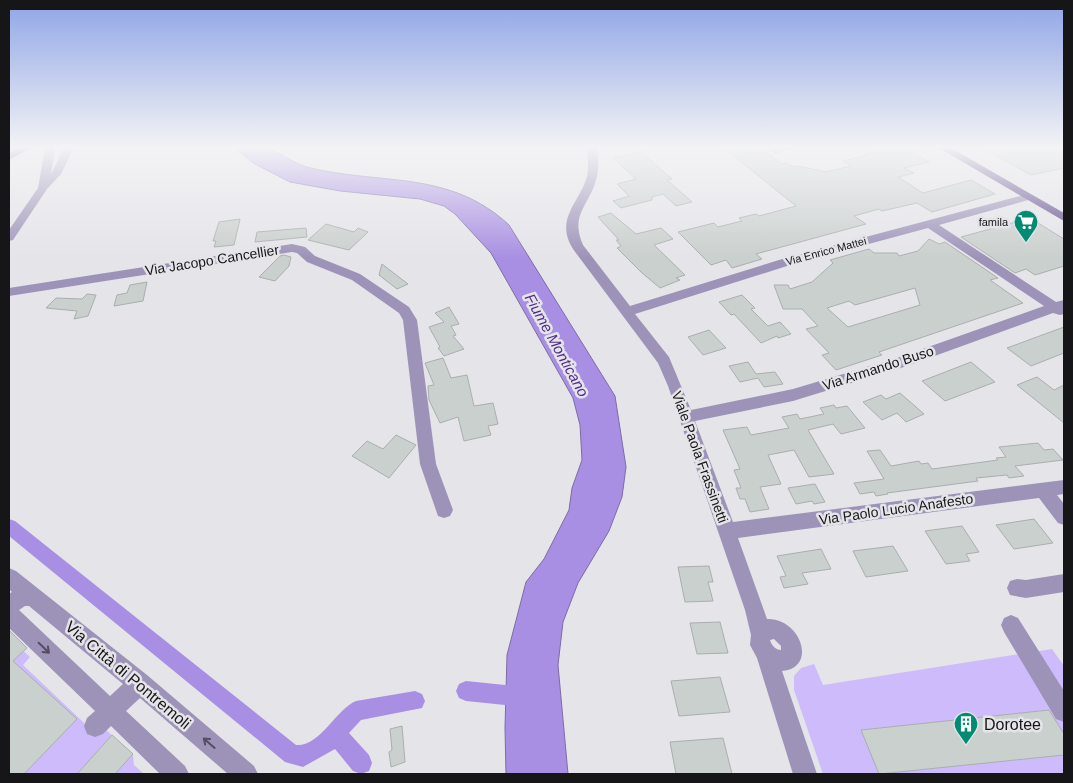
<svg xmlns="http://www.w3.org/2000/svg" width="1073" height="783" font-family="Arial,sans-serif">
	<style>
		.green { fill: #cebbfc }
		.water { fill: #a98fe3; stroke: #7d6ba6 }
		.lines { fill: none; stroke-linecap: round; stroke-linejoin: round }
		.canal { fill: #a98fe3; fill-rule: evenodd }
		.building { fill: #cad0ce; stroke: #a9afad; fill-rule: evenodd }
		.minor { fill: #9d93b8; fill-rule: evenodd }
		.major { fill: #634e8f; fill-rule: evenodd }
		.oneway { stroke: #534e60 }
		.labels { text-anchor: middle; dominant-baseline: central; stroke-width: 5; stroke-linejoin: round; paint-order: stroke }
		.far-poi-label { font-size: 11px; fill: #161618; stroke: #e5e4e9; text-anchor: end }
		.far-street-label { font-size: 11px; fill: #161618; stroke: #e5e4e9 }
		.street-label { font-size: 14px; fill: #161618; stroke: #e5e4e9 }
		.water-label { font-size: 15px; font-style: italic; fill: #51298b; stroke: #e5e4e9 }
		.near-street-label { font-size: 16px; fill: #161618; stroke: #e5e4e9 }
		.near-poi-label { font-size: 16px; fill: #161618; stroke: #e5e4e9; text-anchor: start }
	</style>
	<rect width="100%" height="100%" fill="#e5e4e9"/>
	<path class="green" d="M9,637L30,657L23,665L82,721L85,724L105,729L133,754L134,765L144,774H9Z
		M1052,649L1064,666V774H823L794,690V676L801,668L814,664L823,685Z"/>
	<path class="water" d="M235,148C245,148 260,145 269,149C284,154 295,165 311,168C382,185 450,170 509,225L615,396L626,467L622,497L609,531L578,583L563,622L558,665L568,774H506L505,728L507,655L526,582L544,559L569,510L572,488L582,460L580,425L573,398L491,253L455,214L444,206L420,199L340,191L290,182L253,163Z"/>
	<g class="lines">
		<path class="canal" d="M9,519L15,521L296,745C320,747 336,709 356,701L415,691L422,694L425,701L422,708L361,720L349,733L369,755L372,763L369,771L361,774L353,771L335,749L303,767L285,762L9,536Z
			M466,681L524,687L531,690L534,697L531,704L524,707L466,701L459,698L456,691L459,684Z"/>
	</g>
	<path class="building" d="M724,148H760L782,164L787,163L793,167L798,166L826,172L851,166L843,161L868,155L865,154L889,148H905L929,162L904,168L914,173L898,177L923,193L971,180L995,194L932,212L917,203L882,211L879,209L854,216L866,224L756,254L762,259L732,268L726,260L711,265L678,232L714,223L718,227L742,221L739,218L756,214L759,216L796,206Z
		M982,148H1064V168L1031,175Z
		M641,152L672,179L667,180L692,202L676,206L663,194L652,197V200L621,208L613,201L629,196L617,184L636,179L613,158Z
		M611,213L636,234L661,228L673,239L654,245L685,275L676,278L680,280L660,288L641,272L617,248L621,246L616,240H619L598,217Z
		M1030,218L1064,239V266L1035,275L1026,269L1015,273L961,237Z
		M240,219L234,245L214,247L216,241H213L219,222Z
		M326,224L354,232L358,228L368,232L349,250L308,240Z
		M306,228L307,237L255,242L257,232Z
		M929,239L939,244L945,242L998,278L990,280L1023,303L879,352L882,355L836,370L822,355L829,353L806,329L818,326L802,309H783L774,285H788L790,289L812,282L833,263L830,260L869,249L874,253H897L899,256L918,251ZM915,288L920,305L848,327L827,308L849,301L855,305Z
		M284,255L291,257L289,266L275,281L259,277L280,256Z
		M382,264L408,284L397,289L379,275Z
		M147,282L143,301L114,306L117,295L127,293L130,285Z
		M87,294L96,295L88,316L74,319L77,311L46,308L56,298L82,299Z
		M742,295L755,308L751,309L768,326L780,322L791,334L778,338L777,336L761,343L734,314L731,315L719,302Z
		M449,307L459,324L451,326L456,335L453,336L464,349L444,356L438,348L440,347L429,327L444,322L435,313Z
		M1064,327V353L1031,366L1007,348Z
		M709,330L726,348L703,355L688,337Z
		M443,358L451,378L467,375L474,406L493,403L498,424L488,426L491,435L464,441L458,417L440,423L429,400L428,386L434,385L425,363Z
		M748,362L756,374L775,372L783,384L764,387L758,378L740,382L729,366Z
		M971,362L995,382L945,401L922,381Z
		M1037,377L1054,390L1064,385V423L1017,385Z
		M900,393L924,414L906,422L897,413L882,420L863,402L881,395L886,399Z
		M834,405L836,408L847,406L865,428L841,434L833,424L808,430L834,474L809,477L794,450L768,455L781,484L760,487L769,509L750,512L745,499H740L736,488H741L734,470L740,469L723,430L747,427L751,435L789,428L782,417L797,414L800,419L824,414L820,408Z
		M396,435L416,445L389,478L352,456L367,441L383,449Z
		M1038,443L1044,450L1053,449L1063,460L1015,466L1024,476L1009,478L1007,475L976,478L978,481L887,493L888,494L876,496L874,492L860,494L854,483L884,479L867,451L880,450L891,466L919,461L921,464L928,463L932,469L998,460L996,458L1006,457L999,447Z
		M815,484L825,502L814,504L812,501L796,504L788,488Z
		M1034,519L1053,543L1014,549L996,525Z
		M962,526L979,552L966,554L970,561L946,564L925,531Z
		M893,546L908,571L866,577L853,551Z
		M821,549L831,569L802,573L808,584L784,588L780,577L786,576L777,556Z
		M709,566L713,582H708L713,601L685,602L678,567Z
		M720,622L728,653L697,654L690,623Z
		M9,630L27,648L13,661L77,719L24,774H9Z
		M720,677L730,712L679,716L671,681Z
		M1049,710L1064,734V755L879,774L861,730Z
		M402,726L405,762L391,767L389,752L392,750L390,729Z
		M112,735L133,754L115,774H77Z
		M723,738L732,774H676L670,742Z"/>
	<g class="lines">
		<path class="minor" d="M45,148H55L51,174L64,148H74L61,174L47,189L13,240L9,241V230L38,188Z
			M587,148H597C598,157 599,167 597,176C591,205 569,213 583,245L630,306L779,260L1024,195H1032L1033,197L1032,199L939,225L1056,302L1064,300V314L1060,315L1053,313L907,366L793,401L695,421L733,522L1064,480V494L1057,495L1064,504V525L1058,523L1039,498L738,538L767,619C801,618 818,668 782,671L817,774H793L757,658L750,645L751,635L745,610L668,386L658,363L573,249C554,218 580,203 587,176C589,167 588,157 587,148ZM928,228L1044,306L897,358L793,389L691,410L669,357L635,314L787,266ZM774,639L781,646V650C776,650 771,645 770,640Z
			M766,148H793L775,154Z
			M292,244L305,247L315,256L360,274L409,307L417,320L436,464L453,510L450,516L444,518L438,516L420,464L403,320L399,313L352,280L307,262L297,253L292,252L9,296V288Z
			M9,568L16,571L147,675L254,766L258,774H228L140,698L126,711L185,766L189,774H160L111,726L103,734L95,737L87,734L84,726L87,718L95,711L9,628V594L12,592L9,589ZM25,606H29L123,684L110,696L19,610Z
			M1064,574V592L1026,598L1010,595L1007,588L1010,581L1017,579L1026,580Z
			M1011,615L1018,618L1064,691V722L1056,719L1004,632L1001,625L1004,618Z"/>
		<path class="major" d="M19,148H31L9,160V153Z
			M939,148H951L1064,213V221Z"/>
	</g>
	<defs><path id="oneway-shaft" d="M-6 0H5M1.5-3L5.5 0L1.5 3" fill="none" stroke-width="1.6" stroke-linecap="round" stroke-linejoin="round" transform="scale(1.25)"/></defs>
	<g class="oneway">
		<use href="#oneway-shaft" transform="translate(44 648) rotate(44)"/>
		<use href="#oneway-shaft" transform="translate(209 743) rotate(-139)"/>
	</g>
	<linearGradient id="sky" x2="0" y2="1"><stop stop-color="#8fa5e6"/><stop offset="0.57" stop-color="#f3f3f5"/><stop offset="1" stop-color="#f3f3f5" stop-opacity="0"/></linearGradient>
	<rect width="1073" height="258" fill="url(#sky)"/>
	<defs>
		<symbol id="supermarket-pin" viewBox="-11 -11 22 30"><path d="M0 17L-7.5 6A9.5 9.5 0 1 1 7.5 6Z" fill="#008b72" stroke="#e5e4e9"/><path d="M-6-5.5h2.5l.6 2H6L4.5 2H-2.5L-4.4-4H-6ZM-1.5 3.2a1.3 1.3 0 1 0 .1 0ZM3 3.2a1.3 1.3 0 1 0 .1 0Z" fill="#fff"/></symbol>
		<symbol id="building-pin" viewBox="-11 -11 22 30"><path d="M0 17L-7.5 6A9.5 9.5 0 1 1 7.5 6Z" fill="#008b72" stroke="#e5e4e9"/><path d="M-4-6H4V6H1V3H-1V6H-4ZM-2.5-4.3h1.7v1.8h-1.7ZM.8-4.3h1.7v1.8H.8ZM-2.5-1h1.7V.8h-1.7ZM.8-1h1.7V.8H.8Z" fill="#fff"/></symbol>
	</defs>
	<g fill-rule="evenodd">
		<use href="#supermarket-pin" x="1012" y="208" width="28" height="38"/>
		<use href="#building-pin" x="952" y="710" width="28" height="38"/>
	</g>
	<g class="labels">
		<g class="far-poi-label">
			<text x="1008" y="222">famila</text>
		</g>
		<g class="far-street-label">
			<text transform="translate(826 251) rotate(-15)">Via Enrico Mattei</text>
		</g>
		<g class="street-label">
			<text transform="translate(212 260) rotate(-9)">Via Jacopo Cancellier</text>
			<text transform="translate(878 368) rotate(-18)">Via Armando Buso</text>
			<text transform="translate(700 457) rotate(70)">Viale Paola Frassinetti</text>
			<text transform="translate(896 509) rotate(-8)">Via Paolo Lucio Anafesto</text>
		</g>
		<g class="water-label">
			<text transform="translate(557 345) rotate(61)">Fiume Monticano</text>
		</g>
		<g class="near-street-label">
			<text transform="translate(128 675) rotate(40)">Via Città di Pontremoli</text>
		</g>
		<g class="near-poi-label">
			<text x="984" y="724">Dorotee</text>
		</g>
	</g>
	<rect width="1073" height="783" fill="none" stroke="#161618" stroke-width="20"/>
</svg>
